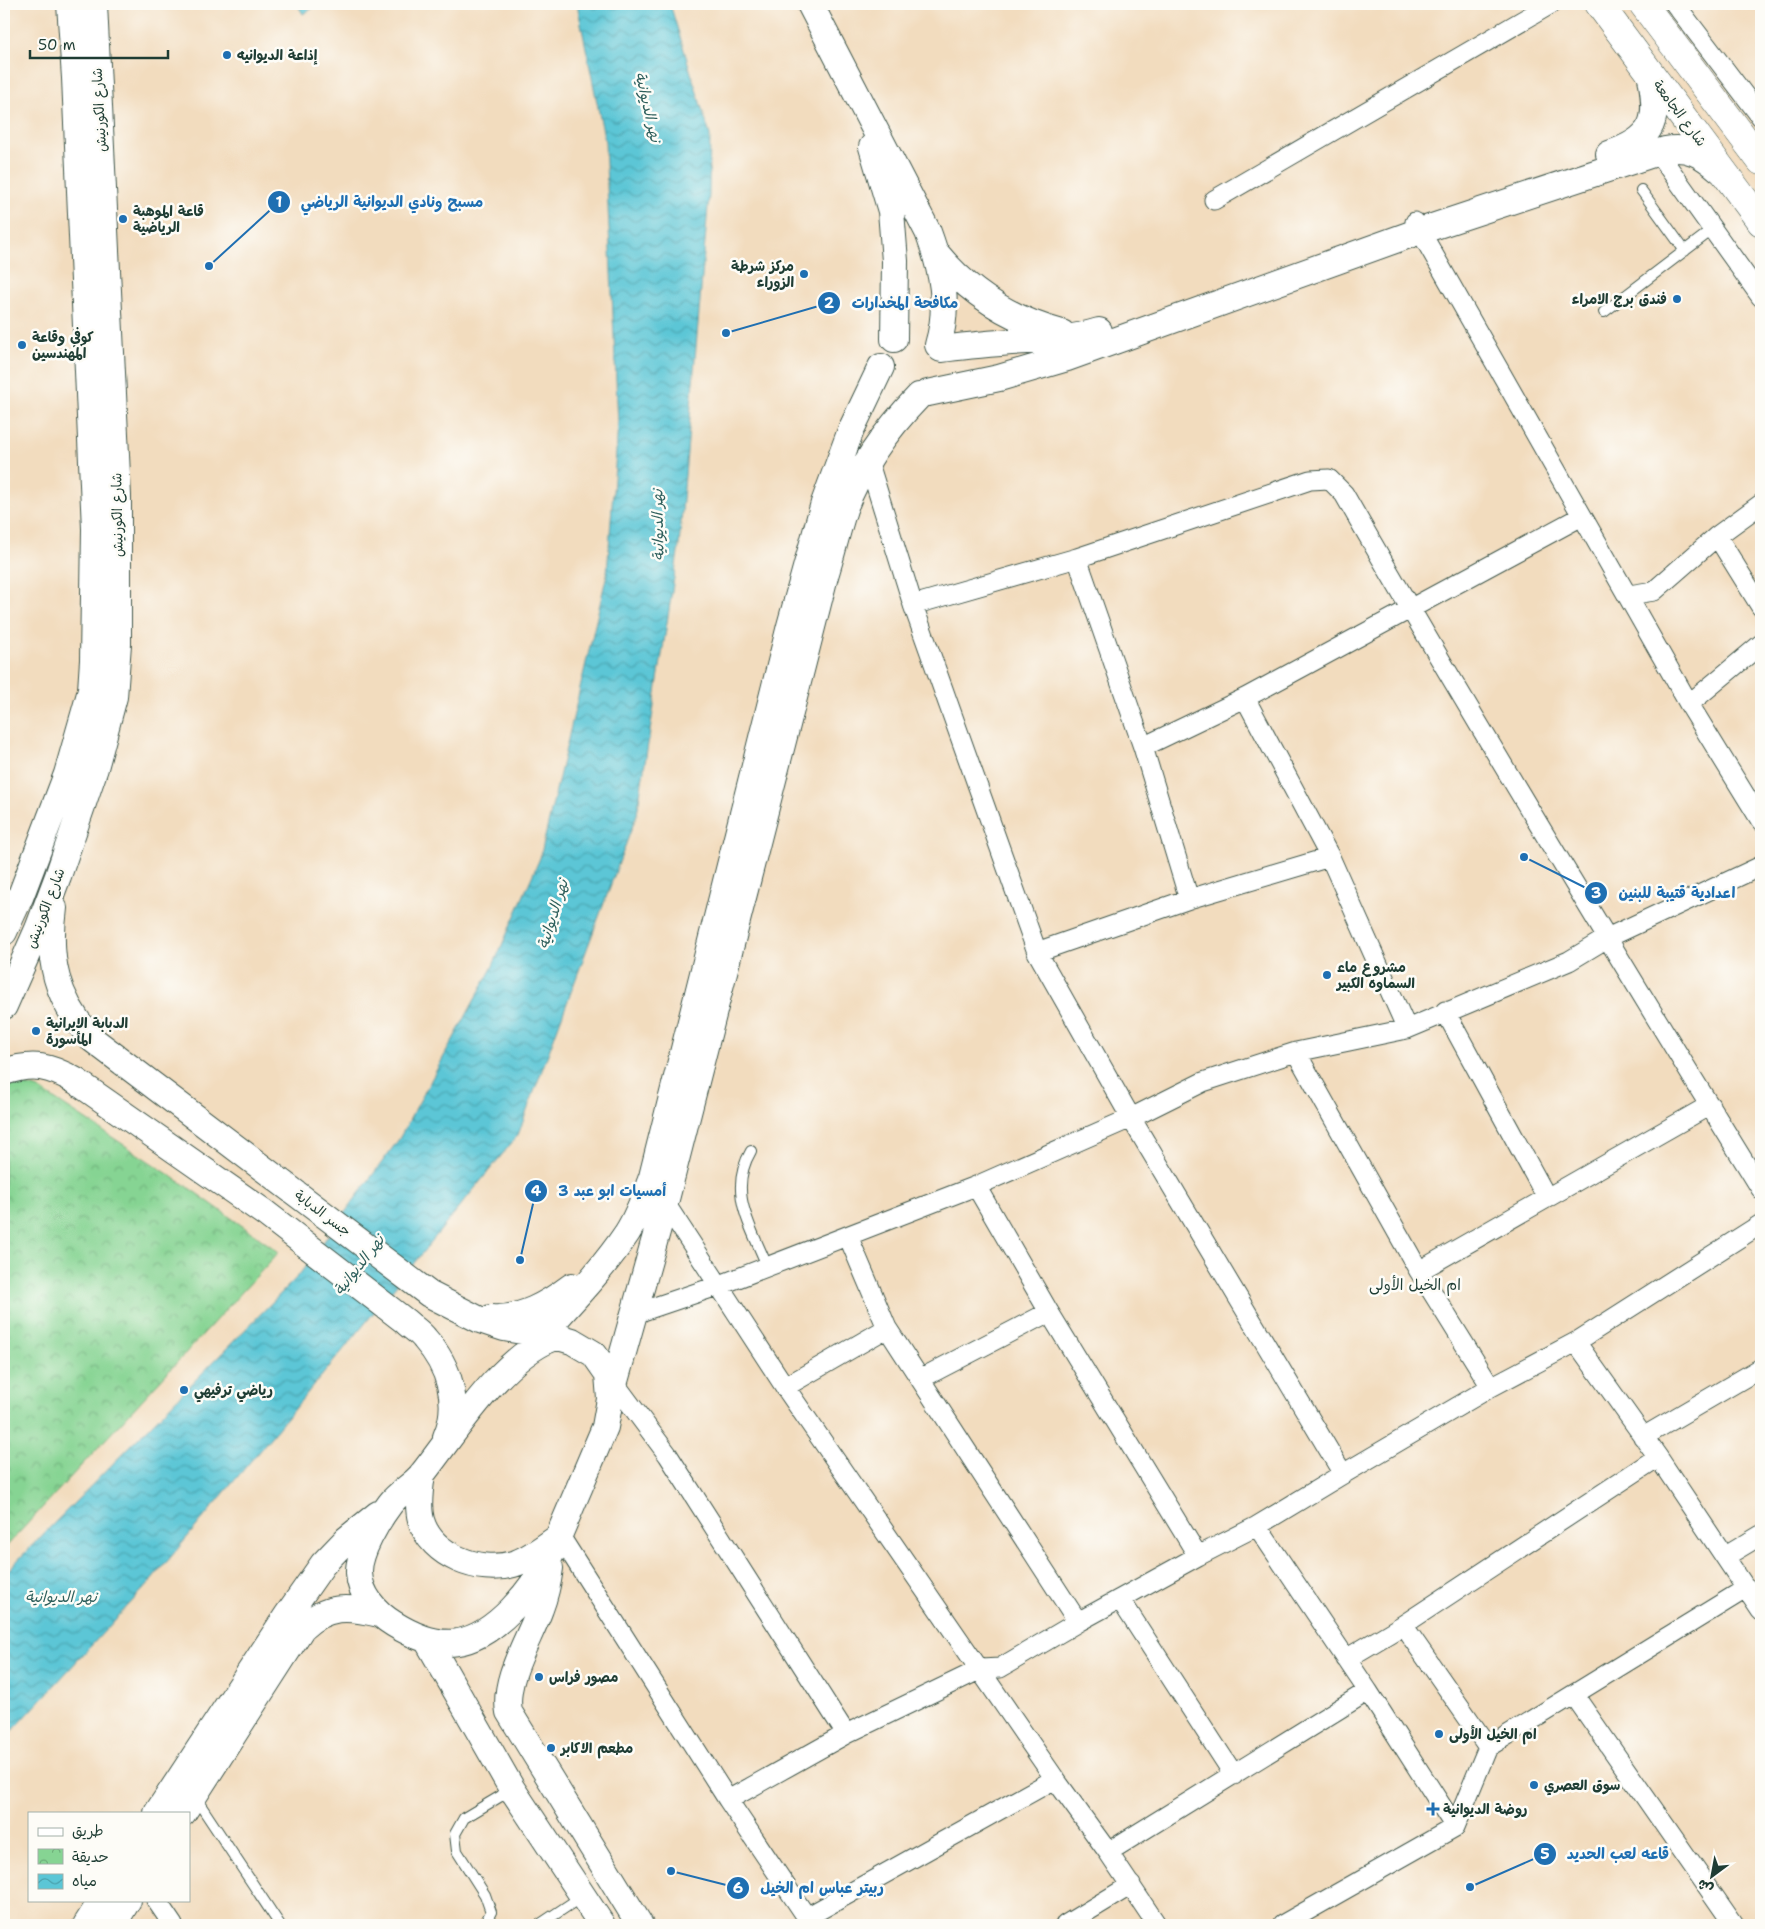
<svg xmlns="http://www.w3.org/2000/svg" width="1765" height="1929" font-family="'Shantell Sans','Playpen Sans Arabic',sans-serif">
	<style>
		.park { fill: url(#park-crowns); stroke: #528864 }
		.water { fill: url(#water-waves); stroke: #3d8285 }
		.lines { fill: none; stroke-linecap: round; stroke-linejoin: round }
		.lane-casing { stroke: #3f5549; stroke-width: 12 }
		.street-casing { stroke: #3f5549; stroke-width: 21 }
		.secondary-casing { stroke: #3f5549; stroke-width: 28 }
		.primary-casing { stroke: #3f5549; stroke-width: 29 }
		.lane { stroke: #fff; stroke-width: 10 }
		.street { stroke: #fff; stroke-width: 19 }
		.secondary { stroke: #fff; stroke-width: 26 }
		.primary { stroke: #fff; stroke-width: 28 }
		.poi-dot { fill: #1f6fb2; stroke: #fdfcf7; stroke-width: 2 }
		.labels { text-anchor: middle; dominant-baseline: central; stroke-width: 5; stroke-linejoin: round; paint-order: stroke }
		.poi-label { font-size: 14px; font-weight: bold; fill: #1f3d34; stroke: #fdfcf7; text-anchor: start }
		.street-label { font-size: 14px; fill: #1f3d34; stroke: #fdfcf7 }
		.water-label { font-size: 15px; font-style: italic; fill: #2e5f5c; stroke: #fdfcf7 }
		.neighbourhood-label { font-size: 15px; fill: #1f3d34; stroke: #fdfcf7 }
		.leader { fill: none; stroke: #1f6fb2; stroke-width: 2 }
		.callout-dot { fill: #1f6fb2; stroke: #fdfcf7; stroke-width: 2 }
		.mark-label { font-size: 15px; text-anchor: middle; font-weight: bold; fill: #fff }
		.callout-label { font-size: 15px; text-anchor: middle; font-weight: bold; fill: #1f6fb2; stroke: #fdfcf7; stroke-width: 5; stroke-linejoin: round; paint-order: stroke }
	</style>
	<defs>
		<pattern id="park-crowns" width="20" height="18" patternUnits="userSpaceOnUse" patternTransform="scale(1.25)"><rect width="20" height="18" fill="#86d493"/><path d="M2 6a3 3 0 1 1 6 0M12 15a3 3 0 1 1 6 0" fill="none" stroke="#6dad79"/></pattern>
		<pattern id="water-waves" width="16" height="10" patternUnits="userSpaceOnUse" patternTransform="scale(1.25)"><rect width="16" height="10" fill="#5bc6d6"/><path d="M0 5q4-4 8 0t8 0" fill="none" stroke="#4ba2ae"/></pattern>
	</defs>
	<rect width="100%" height="100%" fill="#fdfcf7"/>
	<filter id="ink" filterUnits="userSpaceOnUse"><feTurbulence type="fractalNoise" baseFrequency=".02" numOctaves="2"/><feDisplacementMap in="SourceGraphic" scale="10" xChannelSelector="R" yChannelSelector="G"/><feConvolveMatrix kernelMatrix="1 2 1 2 8 2 1 2 1" color-interpolation-filters="sRGB"/></filter>
	<filter id="wash" filterUnits="userSpaceOnUse"><feTurbulence type="fractalNoise" baseFrequency=".0096" numOctaves="4" result="noise"/><feDisplacementMap in="SourceGraphic" scale="20" xChannelSelector="R" yChannelSelector="G"/><feGaussianBlur stdDeviation="1.12" result="paint"/><feColorMatrix in="noise" values="0 0 0 0 0 0 0 0 0 0 0 0 0 0 0 0 0 1.4 0 .05"/><feComposite in="paint" operator="in"/></filter>
	<g filter="url(#wash)">
		<rect width="100%" height="100%" fill="#f2dcbe"/>
		<path class="park" d="M24,1084L39,1089L185,1185L279,1252L4,1549V1085Z"/>
		<path class="water" d="M297,4H320L303,14Z
			M577,4H670L710,135L709,195L679,546L637,814L518,1135L354,1337L150,1582L4,1740V1574L299,1275L399,1139L492,968L540,858L607,574L618,424L605,142Z"/>
	</g>
	<g filter="url(#ink)">
		<g class="lines">
			<defs>
				<path id="lane" d="M1641,190L1685,251
					M1604,312L1712,230
					M751,1151C727,1192 751,1226 767,1266
					M195,1797L280,1925
					M484,1925L491,1912L485,1895L457,1851L455,1834L464,1818L511,1790
					M539,1925L581,1897"/>
				<path id="street" d="M1675,4L1761,117
					M1658,153L1761,297
					M1214,200L1551,4
					M1415,222L1689,704L1761,821
					M868,460L913,605L1037,952L1131,1118L1343,1474
					M1717,536L1761,607
					M1077,558L1143,747L1189,899
					M1629,595L1654,591L1717,536L1761,504
					M913,605L1077,558L1310,480L1329,479L1344,494C1478,728 1619,959 1761,1189
					M1245,698L1330,857L1407,1029
					M1689,704L1761,644
					M1143,747L1245,698L1582,516
					M1037,952L1189,899L1330,857
					M1445,1011L1547,1198
					M1296,1052L1419,1271L1491,1387
					M976,1186L1049,1312L1198,1556
					M665,1203L785,1387L1055,1779L1108,1852L1157,1925
					M848,1236L887,1328L1078,1622
					M1419,1271L1710,1105
					M634,1314L720,1285L976,1186L1131,1118L1203,1082L1296,1052L1407,1029L1569,961L1607,938L1761,866
					M1576,1342L1658,1457L1761,1611
					M610,1377L668,1455L846,1734
					M920,1379L1049,1312
					M785,1387L887,1328
					M1643,1437L1761,1368
					M1257,1526L1368,1691L1455,1827
					M560,1536L728,1800L812,1925
					M1726,1556L1761,1535
					M1120,1599L1234,1775
					M1403,1625L1488,1747
					M1346,1659L1403,1625L1658,1457
					M1574,1695L1734,1925
					M728,1800L846,1734L981,1669L1000,1668L1078,1622L1198,1556L1257,1526L1343,1474L1491,1387L1576,1342L1761,1224
					M1108,1852L1368,1691
					M156,1900L173,1925
					M807,1917L1055,1779
					M1065,1925L1131,1885
					M1282,1925L1455,1827L1488,1747L1747,1588"/>
				<path id="secondary" d="M810,4L928,232C942,270 950,305 938,345
					M872,147L891,211L895,261L894,339
					M1609,154C1657,138 1659,119 1650,72
					M937,254C970,294 1012,320 1062,333
					M941,349C964,346 987,344 1011,342C1041,340 1070,340 1099,331
					M928,393L999,378L1067,358L1420,231L1665,150C1688,146 1702,154 1719,169
					M54,908C47,960 56,999 92,1039L429,1294L480,1320L504,1328L557,1337
					M4,932L21,895L67,774L91,690L93,660L95,529L75,78L70,4
					M4,1006L38,929L58,876L95,768L114,697L118,644V496L94,4
					M4,1072C33,1062 50,1066 76,1081L265,1213L405,1321C411,1327 420,1332 425,1339C449,1366 461,1403 446,1437
					M491,1318C521,1320 548,1304 572,1286
					M553,1338H562L572,1341L594,1354L608,1374L610,1399L605,1427L551,1554C541,1575 528,1592 512,1609C473,1649 441,1653 394,1624C376,1613 360,1595 359,1573C358,1553 378,1520 390,1504C399,1492 414,1485 423,1473C456,1431 502,1357 553,1338Z
					M528,1350C561,1312 599,1275 627,1233C638,1216 645,1196 652,1177L790,626L824,503L851,430L881,367
					M610,1399L665,1203L825,576C832,554 837,531 844,509C860,466 887,429 919,396
					M422,1474C420,1488 417,1506 421,1520C431,1556 480,1574 513,1564C530,1559 545,1546 559,1537
					M550,1568C548,1583 545,1596 540,1609C529,1640 503,1679 509,1712L640,1925
					M427,1640L512,1789L602,1925
					M157,1813L288,1614L323,1564L347,1539L378,1514
					M183,1813L302,1628C326,1605 348,1606 379,1614
					M86,1925L102,1900
					M113,1925L128,1900"/>
				<path id="primary" d="M1599,4L1761,222
					M1643,4L1761,161"/>
			</defs>
			<use href="#lane" class="lane-casing"/>
			<use href="#street" class="street-casing"/>
			<use href="#secondary" class="secondary-casing"/>
			<use href="#primary" class="primary-casing"/>
			<use href="#lane" class="lane"/>
			<use href="#street" class="street"/>
			<use href="#secondary" class="secondary"/>
			<use href="#primary" class="primary"/>
		</g>
	</g>
	<g class="poi-dot">
		<circle cx="227" cy="55" r="5"/>
		<circle cx="123" cy="219" r="5"/>
		<circle cx="804" cy="274" r="5"/>
		<circle cx="1677" cy="299" r="5"/>
		<circle cx="22" cy="345" r="5"/>
		<circle cx="1327" cy="975" r="5"/>
		<circle cx="36" cy="1031" r="5"/>
		<circle cx="184" cy="1390" r="5"/>
		<circle cx="539" cy="1677" r="5"/>
		<circle cx="1439" cy="1734" r="5"/>
		<circle cx="551" cy="1748" r="5"/>
		<circle cx="1534" cy="1785" r="5"/>
		<path d="M1430.5 1801.5h5v5h5v5h-5v5h-5v-5h-5v-5h5z"/>
	</g>
	<g class="labels">
		<g class="poi-label">
			<text x="237" y="55">إذاعة الديوانيه</text>
			<text x="133" y="211">قاعة الموهبة<tspan x="133" dy="16">الرياضية</tspan></text>
			<text x="794" y="266" text-anchor="end">مركز شرطة<tspan x="794" dy="16">الزوراء</tspan></text>
			<text x="1667" y="299" text-anchor="end">فندق برج الامراء</text>
			<text x="32" y="337">كوفي وقاعة<tspan x="32" dy="16">المهندسين</tspan></text>
			<text x="1337" y="967">مشروع ماء<tspan x="1337" dy="16">السماوه الكبير</tspan></text>
			<text x="46" y="1023">الدبابة الايرانية<tspan x="46" dy="16">المأسورة</tspan></text>
			<text x="194" y="1390">رياضي ترفيهي</text>
			<text x="549" y="1677">مصور فراس</text>
			<text x="1449" y="1734">ام الخيل الأولى</text>
			<text x="561" y="1748">مطعم الاكابر</text>
			<text x="1544" y="1785">سوق العصري</text>
			<text x="1443" y="1809">روضة الديوانية</text>
		</g>
		<g class="street-label">
			<text transform="translate(99 110) rotate(-93)">شارع الكورنيش</text>
			<text transform="translate(1680 113) rotate(53)">شارع الجامعة</text>
			<text transform="translate(117 515) rotate(-91)">شارع الكورنيش</text>
			<text transform="translate(45 908) rotate(-69)">شارع الكورنيش</text>
			<text transform="translate(323 1213) rotate(37)">جسر الدبابة</text>
		</g>
		<g class="water-label">
			<text transform="translate(648 107) rotate(77)">نهر الديوانية</text>
			<text transform="translate(658 525) rotate(-91)">نهر الديوانية</text>
			<text transform="translate(553 914) rotate(-73)">نهر الديوانية</text>
			<text transform="translate(359 1265) rotate(-52)">نهر الديوانية</text>
			<text x="61" y="1597">نهر الديوانية</text>
		</g>
		<g class="neighbourhood-label">
			<text x="1415" y="1285">ام الخيل الأولى</text>
		</g>
	</g>
	<path class="leader" d="M209 266L279 202M726 333L829 303M1524 857L1596 893M520 1260L536 1191M1470 1887L1545 1854M671 1871L738 1888"/>
	<g class="callout-dot">
		<circle cx="209" cy="266" r="5"/>
		<circle cx="726" cy="333" r="5"/>
		<circle cx="1524" cy="857" r="5"/>
		<circle cx="520" cy="1260" r="5"/>
		<circle cx="1470" cy="1887" r="5"/>
		<circle cx="671" cy="1871" r="5"/>
		<circle cx="279" cy="202" r="12"/>
		<circle cx="829" cy="303" r="12"/>
		<circle cx="1596" cy="893" r="12"/>
		<circle cx="536" cy="1191" r="12"/>
		<circle cx="1545" cy="1854" r="12"/>
		<circle cx="738" cy="1888" r="12"/>
	</g>
	<g class="mark-label">
		<text x="279" y="207">1</text>
		<text x="829" y="308">2</text>
		<text x="1596" y="898">3</text>
		<text x="536" y="1196">4</text>
		<text x="1545" y="1859">5</text>
		<text x="738" y="1893">6</text>
	</g>
	<g class="callout-label">
		<text x="392" y="207">مسبح ونادي الديوانية الرياضي</text>
		<text x="905" y="308">مكافحة المخدارات</text>
		<text x="1677" y="898">اعدادية قتيبة للبنين</text>
		<text x="612" y="1196">أمسيات ابو عبد 3</text>
		<text x="1618" y="1859">قاعه لعب الحديد</text>
		<text x="822" y="1893">ربيتر عباس ام الخيل</text>
	</g>
	<rect width="1765" height="1929" fill="none" stroke="#fdfcf7" stroke-width="20"/>
	<rect x="28" y="1812" width="162" height="90" fill="#fdfcf7" stroke="#a4b0a9"/>
	<rect x="38" y="1828" width="25" height="8" fill="#ffffff" stroke="#a4b0a9"/>
	<text x="72" y="1836" font-size="15" fill="#1f3d34">طريق</text>
	<rect x="38" y="1849" width="25" height="15" fill="url(#park-crowns)" stroke="#a4b0a9"/>
	<text x="72" y="1862" font-size="15" fill="#1f3d34">حديقة</text>
	<rect x="38" y="1874" width="25" height="15" fill="url(#water-waves)" stroke="#a4b0a9"/>
	<text x="72" y="1886" font-size="15" fill="#1f3d34">مياه</text>
	<g transform="translate(1712 1876) rotate(212)" stroke="#fdfcf7" stroke-width="4" paint-order="stroke">
	<path d="M0-4L9 19L0 12L-9 19Z" fill="#1f3d34"/>
	<text y="-8" font-size="14" font-weight="bold" text-anchor="middle" fill="#1f3d34">ش</text>
	</g>
	<path d="M30 50v8h138v-8" fill="none" stroke="#1f3d34" stroke-width="2.5"/>
	<text x="38" y="50" font-size="15" fill="#1f3d34" stroke="#fdfcf7" stroke-width="4" paint-order="stroke">50 m</text>
</svg>
